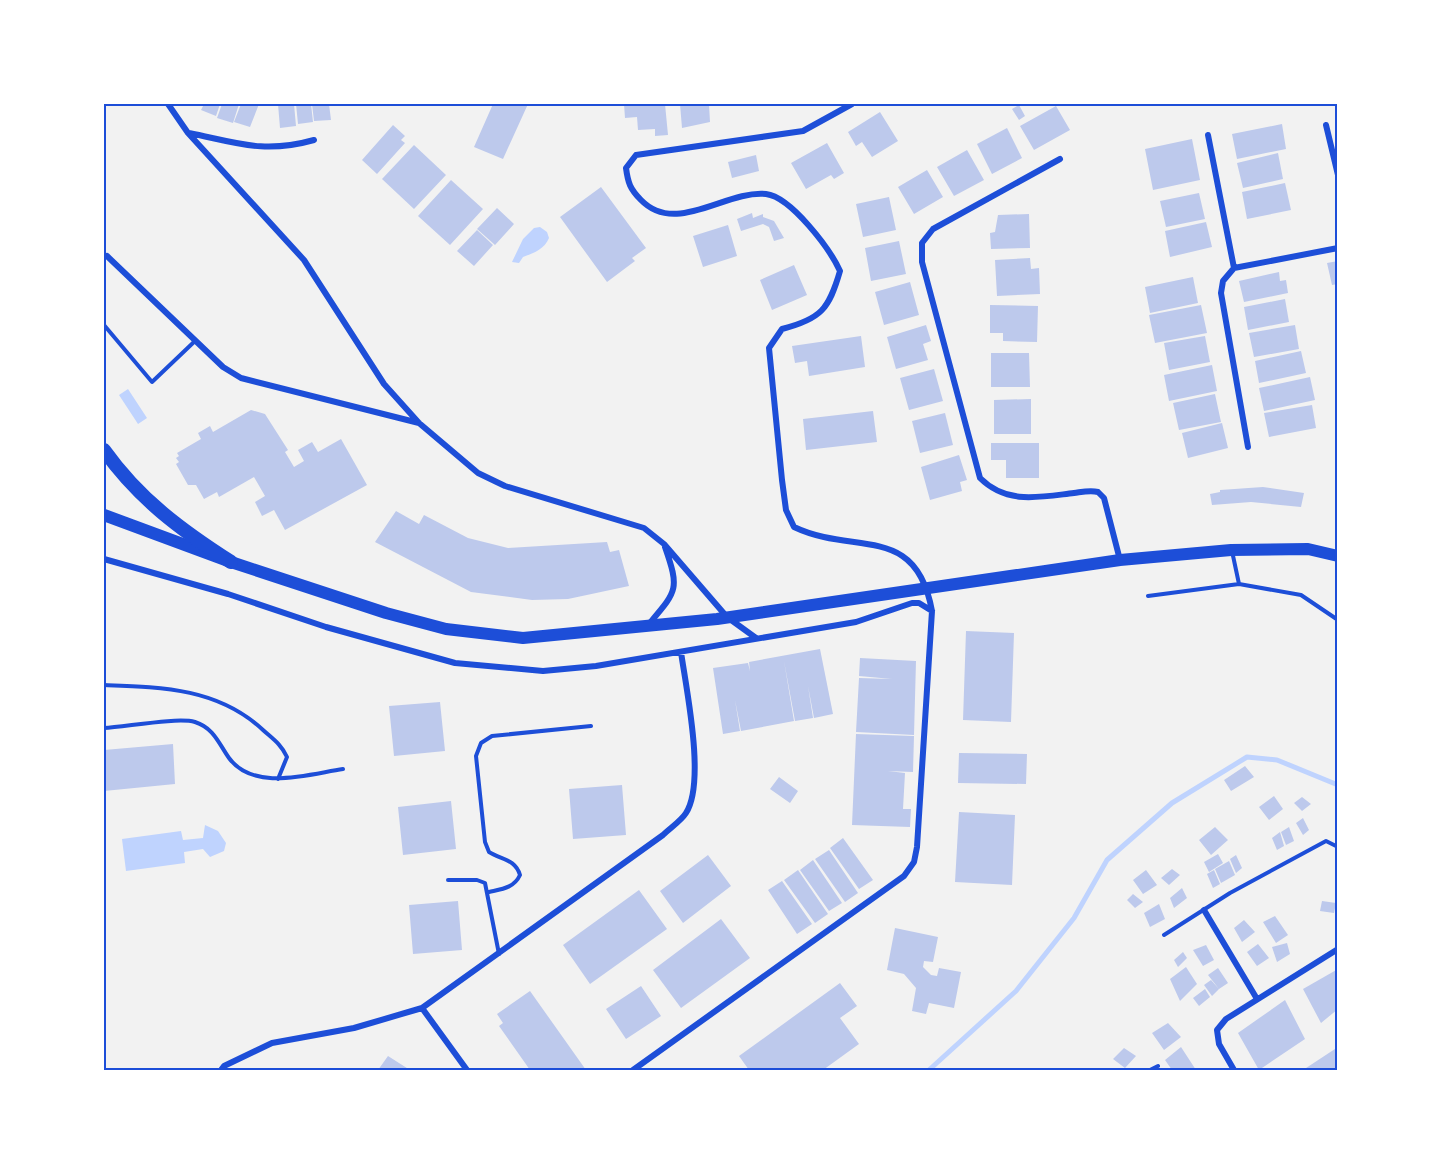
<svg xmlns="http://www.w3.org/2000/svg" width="1441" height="1174" font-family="Poppins,sans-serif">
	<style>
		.water { fill: #bfd3fe }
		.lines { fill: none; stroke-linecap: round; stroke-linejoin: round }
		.stream { stroke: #bfd3fe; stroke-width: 5 }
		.building { fill: #bdc9ec }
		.service { stroke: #1d4ed8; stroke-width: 4 }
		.minor { stroke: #1d4ed8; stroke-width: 6 }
		.secondary { stroke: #1d4ed8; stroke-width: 12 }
		.primary { stroke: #1d4ed8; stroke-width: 14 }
		.neatline { fill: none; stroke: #1d4ed8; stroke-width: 2 }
	</style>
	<rect width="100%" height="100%" fill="#f2f2f2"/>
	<path class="water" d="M540,227L547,232L549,238C544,250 533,253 523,257L519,263L512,262L523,239L534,228Z
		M128,389L147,418L138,424L119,395Z
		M205,825L218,831L226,843L224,851L210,857L203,849L184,852L185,863L126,871L122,839L181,831L183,840L203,838Z"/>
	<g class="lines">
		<path class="stream" d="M929,1070L1016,991L1074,918L1107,860L1172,803L1247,757L1277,760L1338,785"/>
	</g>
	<path class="building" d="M204,104H220L216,116L201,110Z
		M222,104H239L233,123L217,118Z
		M241,104H259L250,127L234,122Z
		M278,104H294L296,126L280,128Z
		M296,104H311L313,122L298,124Z
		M312,104H329L331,120L314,121Z
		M493,104H528L503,159L474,147Z
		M624,104H665L668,135L655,136V129L638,130L637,117L625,118Z
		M680,104H709L710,122L682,128Z
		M1019,105L1025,116L1019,120L1012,109Z
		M1056,106L1070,130L1034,150L1020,126Z
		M880,112L898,141L872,157L862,142L856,146L848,132Z
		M1282,124L1286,149L1237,159L1232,134Z
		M393,125L405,136L401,140L405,143L377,174L362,160Z
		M1007,128L1022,158L992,174L977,144Z
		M1192,139L1200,180L1153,190L1145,149Z
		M827,143L844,173L834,179L831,175L806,189L791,163Z
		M414,145L446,175L414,209L382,179Z
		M967,150L984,180L954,196L937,167Z
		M1278,153L1283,179L1243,188L1237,163Z
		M756,155L759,171L732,178L728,162Z
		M927,170L943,197L914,214L898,187Z
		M451,180L483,209L450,245L418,216Z
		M1285,183L1291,210L1247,219L1242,192Z
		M601,187L646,248L632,258L635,261L607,282L560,217Z
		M1199,193L1205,219L1166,227L1160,201Z
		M889,197L896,230L863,237L856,204Z
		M497,208L514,224L495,245L477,229Z
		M752,213L753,218L763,214V217L774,221L784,238L774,241L769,227L763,224L741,231L737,219Z
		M1029,214L1030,248L991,249L990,233L995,232L998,215Z
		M1206,222L1212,247L1170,257L1165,231Z
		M728,225L737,256L703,267L693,236Z
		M477,230L493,245L474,266L457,251Z
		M899,241L906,274L871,281L865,248Z
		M1030,258L1031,269L1039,268L1040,294L997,296L995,260Z
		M1338,261V284L1332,285L1327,263Z
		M794,265L807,295L772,310L760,280Z
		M1279,272L1280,281L1286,280L1288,293L1244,302L1239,281Z
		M1193,277L1198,303L1150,313L1145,287Z
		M910,282L919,315L884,325L875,292Z
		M1285,299L1289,322L1248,330L1244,307Z
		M990,305L1038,306L1037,342L1003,341V333H990Z
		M1201,305L1207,333L1155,343L1149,315Z
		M926,325L931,341L923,344L928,360L896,369L887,337Z
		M1295,325L1299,349L1254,357L1249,333Z
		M861,336L865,367L809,376L807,361L795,363L792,346Z
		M1205,336L1210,362L1169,370L1164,343Z
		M1301,351L1306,373L1259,383L1255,361Z
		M991,353H1029L1030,387H991Z
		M1212,365L1217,391L1169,401L1164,375Z
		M934,369L943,401L909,410L900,378Z
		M1310,377L1315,400L1264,411L1259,388Z
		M1215,394L1221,422L1179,430L1173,403Z
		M1031,399V434H994V400Z
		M1312,405L1316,428L1269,437L1264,413Z
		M251,410L265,414L288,450L285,452L294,467L304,461L298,450L312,442L318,452L341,439L367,485L285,530L274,510L262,516L255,502L265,496L254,477L219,497L217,492L204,499L196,485H188L176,464L179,462L176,458L179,456L177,453L201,439L198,433L210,426L213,432Z
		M873,411L877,442L806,450L803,419Z
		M945,413L953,445L920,453L912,421Z
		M1222,423L1228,448L1188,458L1182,433Z
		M991,443H1039V478H1006V460H991Z
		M959,455L967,480L960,482L962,491L930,500L921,467Z
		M1263,487L1304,493L1301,507L1251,502L1212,505L1210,494L1220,492V490Z
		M396,511L419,524L424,515L468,538L508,548L607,542L610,552L619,550L629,586L568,599L532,600L471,592L375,542Z
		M966,631L1014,633L1011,722L963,720Z
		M820,649L833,714L814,718L808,686L813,718L795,721L784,661L794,721L741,731L735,700L740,731L723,734L713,668L748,663L750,671L749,662Z
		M860,658L916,661L914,735L856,732L859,678L892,679L859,676Z
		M440,702L445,751L394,756L389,706Z
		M856,734L914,736L913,772L888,771L905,773L903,809H911L910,827L852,825Z
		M173,744L175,784L104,791V750Z
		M959,753L1027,754L1026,784L958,783Z
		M1245,766L1254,777L1231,791L1224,780Z
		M779,777L798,791L790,803L770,789Z
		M622,785L626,835L573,839L569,789Z
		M1274,796L1283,809L1269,820L1259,807Z
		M1302,797L1311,804L1302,811L1294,803Z
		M451,801L456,849L403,855L398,807Z
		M959,812L1015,815L1012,885L955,882Z
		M1303,818L1309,830L1303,835L1296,823Z
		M1215,827L1228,840L1211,855L1199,840Z
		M1289,827L1294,841L1286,845L1281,832Z
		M1280,832L1284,846L1277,850L1272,838Z
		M843,838L873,880L859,889L830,848Z
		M829,850L858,893L845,902L815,859Z
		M1218,854L1223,863L1209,872L1204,862Z
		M708,855L731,886L683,923L660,891Z
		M1236,855L1242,868L1236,873L1230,859Z
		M813,860L842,903L829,911L800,870Z
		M1229,861L1235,875L1221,883L1215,869Z
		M1172,869L1180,875L1169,885L1161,878Z
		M798,870L828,914L815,923L784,880Z
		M1146,870L1157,885L1143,894L1133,880Z
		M1214,870L1220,884L1213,888L1207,874Z
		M782,881L812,924L797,934L768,890Z
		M1182,888L1187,898L1174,908L1170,898Z
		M639,890L667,929L590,984L563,945Z
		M1133,894L1143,902L1135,908L1127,900Z
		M458,901L462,950L413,954L409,905Z
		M1322,901L1336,903L1334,913L1320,911Z
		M1159,904L1165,919L1150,927L1144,913Z
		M1275,916L1288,935L1276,943L1263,922Z
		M721,919L750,958L681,1008L653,970Z
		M1244,920L1255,932L1242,942L1234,928Z
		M895,928L938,937L933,962L924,961L923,967L931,975L937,976L939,968L961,972L954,1008L929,1003L926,1014L912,1011L916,988L904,974L887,970Z
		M1287,943L1290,954L1277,962L1272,947Z
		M1258,944L1269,958L1257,966L1247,952Z
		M1206,945L1214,960L1203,966L1193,950Z
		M1183,952L1187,958L1178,967L1174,960Z
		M1186,967L1197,984L1180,1001L1170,979Z
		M1218,968L1228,983L1219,989L1208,975Z
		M1338,969V1009L1321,1023L1303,989Z
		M1211,980L1219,989L1212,996L1204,985Z
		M840,983L857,1006L840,1018L859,1044L823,1070H749L739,1056Z
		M641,986L661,1016L626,1039L606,1009Z
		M1205,989L1210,997L1199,1006L1193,998Z
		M530,991L586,1070H530L499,1026L503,1023L497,1014Z
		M1285,1000L1305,1039L1259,1070L1238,1033Z
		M1168,1023L1181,1037L1164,1050L1152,1033Z
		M1181,1047L1196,1070H1172L1165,1060Z
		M1338,1047V1070H1303Z
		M1124,1048L1136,1056L1125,1068L1113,1059Z
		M388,1056L410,1070H378Z"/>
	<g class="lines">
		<path class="service" d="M104,325L152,382L195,341
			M1232,551L1239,584L1301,595L1338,620
			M1148,596L1239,584
			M104,685C161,687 218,688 263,730C273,739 281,744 287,757L278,779
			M104,728C125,727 177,717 195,722C214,728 219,744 229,758C254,792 309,774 343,769
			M448,880H477L485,883L499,954
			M489,892C502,889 514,888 520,875C515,859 502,860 489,852L485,842L476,756L481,743L492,736L591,726
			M1164,935L1230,893L1326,841L1338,847
			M1150,1070L1158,1066"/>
		<path class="minor" d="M168,104L188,133L304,260L384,384L419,423L478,473L505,486L644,528L664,544L727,617L756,638
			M1326,125L1338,175
			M189,133C238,143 264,154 314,140
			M1208,135L1234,268
			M1060,159L933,229L922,243V262L980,478C1007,505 1040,497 1074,493C1082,492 1090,490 1098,492L1104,498L1120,560
			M107,256L223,367L241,378L419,423
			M1248,447L1221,293L1223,281L1234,268L1338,248
			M104,559L228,594L326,627L455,663L543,671L596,666L856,622L912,603H919L932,611
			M648,625C677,591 680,590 665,547
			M1204,910L1257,999
			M422,1008L467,1070
			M221,1070L224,1066L272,1043L354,1028L422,1008L663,835C670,828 681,821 686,813C706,782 686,688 681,652
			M633,1070L904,876L914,862L917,847L932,611C916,522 855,556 794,527L786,510L782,480L769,348L782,329C821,319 829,309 840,271C830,249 791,197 766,194C725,190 676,236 641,200C630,189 628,183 626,168L636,155L803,131L852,104
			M1234,1070L1219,1044L1217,1030L1226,1019L1338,949"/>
		<path class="secondary" d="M104,515L231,562L386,613L446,629L523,638L717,619L1120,560L1231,550L1308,549L1338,556"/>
		<path class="primary" d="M104,450C139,499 181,530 231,562"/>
	</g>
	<rect width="1441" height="1174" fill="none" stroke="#ffffff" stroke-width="210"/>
	<rect x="105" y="105" width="1231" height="964" class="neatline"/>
</svg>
